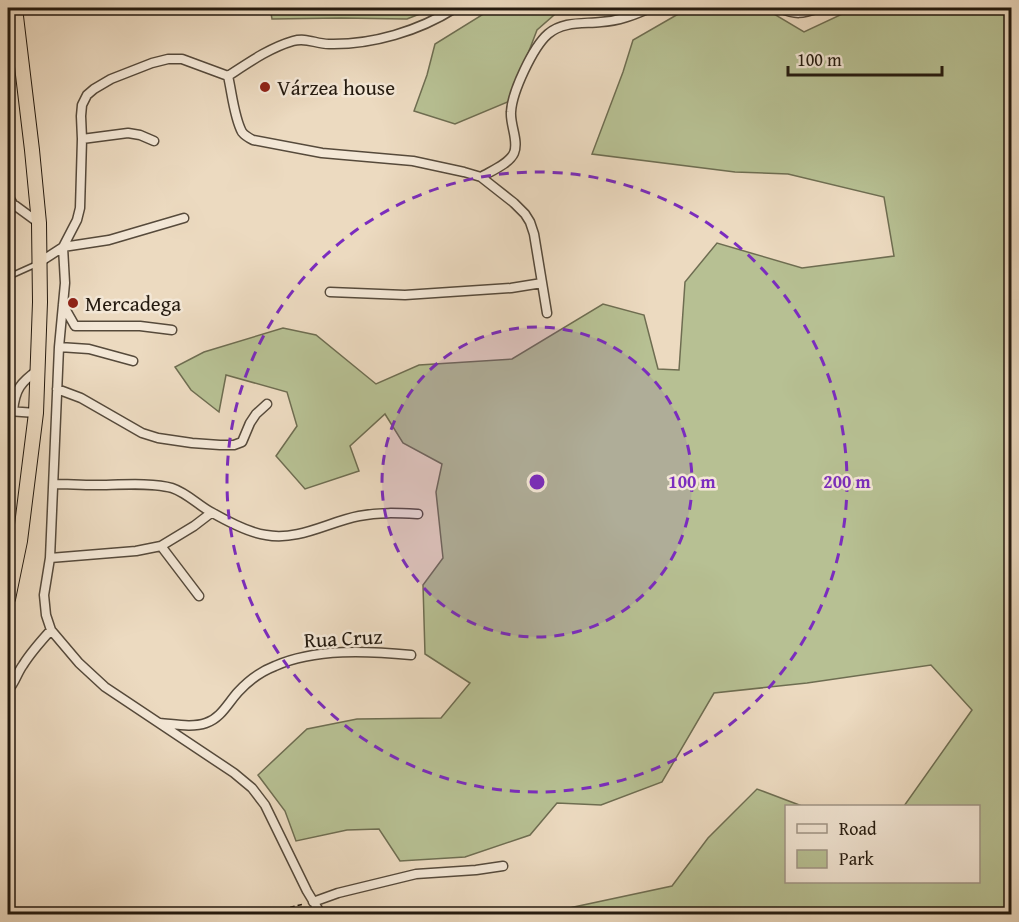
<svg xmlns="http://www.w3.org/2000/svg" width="1019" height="922" font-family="'Gentium Book Plus',serif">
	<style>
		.green { fill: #b7c093; stroke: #6e6d51; stroke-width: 1.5 }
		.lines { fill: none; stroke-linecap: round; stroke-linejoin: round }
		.service-casing { stroke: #564a3b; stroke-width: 7 }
		.minor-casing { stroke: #564a3b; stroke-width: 11 }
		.trunk-casing { stroke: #241a0f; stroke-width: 16 }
		.path { stroke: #241a0f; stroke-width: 1.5; stroke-dasharray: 4.5 3; stroke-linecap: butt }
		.service { stroke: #f3e7d6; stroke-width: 4 }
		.minor { stroke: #f3e7d6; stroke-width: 8 }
		.trunk { stroke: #ecdac0; stroke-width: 14 }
		.ring { fill: none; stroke: #7b2cbf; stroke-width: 3; stroke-dasharray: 10 8 }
		.poi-dot { fill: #8f2418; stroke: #f3e7d6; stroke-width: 2 }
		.labels { text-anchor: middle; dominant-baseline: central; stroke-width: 5; stroke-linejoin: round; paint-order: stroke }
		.poi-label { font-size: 21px; fill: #241a0f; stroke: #f3e7d6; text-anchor: start }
		.street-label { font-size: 21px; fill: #241a0f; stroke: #f3e7d6 }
		.centre { fill: #7b2cbf; stroke: #f3e7d6; stroke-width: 3 }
		.ring-label { font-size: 18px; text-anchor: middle; font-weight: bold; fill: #7b2cbf; stroke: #f3e7d6; stroke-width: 5; stroke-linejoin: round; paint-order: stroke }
	</style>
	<rect width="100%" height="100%" fill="#ecdac0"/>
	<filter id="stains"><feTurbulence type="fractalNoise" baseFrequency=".00333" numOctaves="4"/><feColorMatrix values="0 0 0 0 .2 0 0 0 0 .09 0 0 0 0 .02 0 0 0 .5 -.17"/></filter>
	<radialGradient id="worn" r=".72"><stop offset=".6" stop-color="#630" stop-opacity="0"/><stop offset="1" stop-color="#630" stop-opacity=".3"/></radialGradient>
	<path class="green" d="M270,8H435L407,19L341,18L272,19Z
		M487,8H589L561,9L537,30L510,101L455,124L414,111L427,75L435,44L482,15Z
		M694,8H764L804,32L855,8H1011V914H541L672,886L708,838L757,789L802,806H786V882H978V806H904L972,710L931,665L807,683L714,693L662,782L601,805L557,803L530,835L465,857L400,861L379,829L347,830L296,841L285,811L258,775L307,729L357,719L441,718L470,683L425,654L423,585L443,558L436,492L442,464L403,443L385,414L350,446L359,471L305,489L276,456L297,426L287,392L226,375L219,412L191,390L175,367L204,352L283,328L316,335L376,384L419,365L512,359L603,304L644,315L658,369L679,370L685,282L717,243L802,268L894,256L884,197L788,174L735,172L592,154L623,72L633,40L680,13Z"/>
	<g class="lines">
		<defs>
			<path id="service" d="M8,277L37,264"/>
			<path id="minor" d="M779,8C796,15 802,14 819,8
				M228,76C232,93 234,117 242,132C245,136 249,138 253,140L322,153L413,161L464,172L481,177L514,203L525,214L530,222L534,234L547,313
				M228,76C248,63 269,48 293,41C307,37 315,44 329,44C372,45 419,31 455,8
				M82,139L128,133L140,135L154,141
				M481,177C491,171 509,164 514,153C519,141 510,125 511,112C512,92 533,47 548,34C563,21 584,24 601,22C619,21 634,15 650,8
				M8,196L13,204L39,223
				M184,218L109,240L63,247L65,283L59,347L50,558L44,595L46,615L51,630L79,663L105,687L234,773L252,788L265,805L307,891L321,914
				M40,262L63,247L77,220L80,208L82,139L81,116L82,105L87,95L94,89L111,79L152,63L168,59H182L228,76
				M330,292L405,295L511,288L542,283
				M63,305L75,326H140L172,330
				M59,347L89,349L133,361
				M57,389L81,398L142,433L158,438L192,443L220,445H234L242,442L250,423L256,414L267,404
				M8,411L36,413
				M8,414L13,411C15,389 21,382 38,370
				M54,484C67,484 81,485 95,485C116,485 153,482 172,488C187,493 198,505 211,512C225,520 250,533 266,535C299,541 328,522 359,516C379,512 398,513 418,514
				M161,546L199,596
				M50,558L136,551L161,546L194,526L211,513
				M8,690C15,683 17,673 23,665C31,652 41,641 51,630
				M160,723C174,724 192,728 206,723C221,718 228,703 238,692C248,681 262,671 275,666C315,648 369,651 411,655
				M313,902L338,893L416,874L476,870L503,866"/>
			<path id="trunk" d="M8,599L20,541L36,413L40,302L39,223L32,150L15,8"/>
		</defs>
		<use href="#service" class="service-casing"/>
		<use href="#minor" class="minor-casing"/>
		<use href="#trunk" class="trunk-casing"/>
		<path class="path" d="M261,914L304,904"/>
		<use href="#service" class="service"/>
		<use href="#minor" class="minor"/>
		<use href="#trunk" class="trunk"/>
	</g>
	<circle cx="537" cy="482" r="155" fill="#7b2cbf" fill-opacity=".12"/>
	<g class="ring">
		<circle cx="537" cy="482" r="155"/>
		<circle cx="537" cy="482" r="310"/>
	</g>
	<g class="poi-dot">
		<circle cx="265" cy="87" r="6"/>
		<circle cx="73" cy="303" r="6"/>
	</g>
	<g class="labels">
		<g class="poi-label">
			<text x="277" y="87">Várzea house</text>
			<text x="85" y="303">Mercadega</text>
		</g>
		<g class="street-label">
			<text transform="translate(343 638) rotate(-3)">Rua Cruz</text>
		</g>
	</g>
	<circle cx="537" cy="482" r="9" class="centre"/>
	<g class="ring-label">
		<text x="692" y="488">100 m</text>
		<text x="847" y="488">200 m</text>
	</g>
	<rect width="1019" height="922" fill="none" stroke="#ecdac0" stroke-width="30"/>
	<rect x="9" y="9" width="1001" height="904" fill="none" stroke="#241a0f" stroke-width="3"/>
	<rect x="15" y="15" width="989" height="892" fill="none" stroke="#241a0f" stroke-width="1.5"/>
	<rect x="785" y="805" width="195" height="78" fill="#f3e7d6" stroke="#a09586" stroke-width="1.5"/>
	<rect x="797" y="824" width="30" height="9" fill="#f3e7d6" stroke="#a09586" stroke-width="1.5"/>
	<text x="839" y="835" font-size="18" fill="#241a0f">Road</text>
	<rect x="797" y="850" width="30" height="18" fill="#b7c093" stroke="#a09586" stroke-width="1.5"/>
	<text x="839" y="865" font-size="18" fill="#241a0f">Park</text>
	<path d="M788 66v9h154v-9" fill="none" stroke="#241a0f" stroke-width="3"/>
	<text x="797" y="66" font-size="18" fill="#241a0f" stroke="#f3e7d6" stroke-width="4.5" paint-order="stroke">100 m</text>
	<rect width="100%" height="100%" filter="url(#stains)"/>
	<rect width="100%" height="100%" fill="url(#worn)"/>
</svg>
